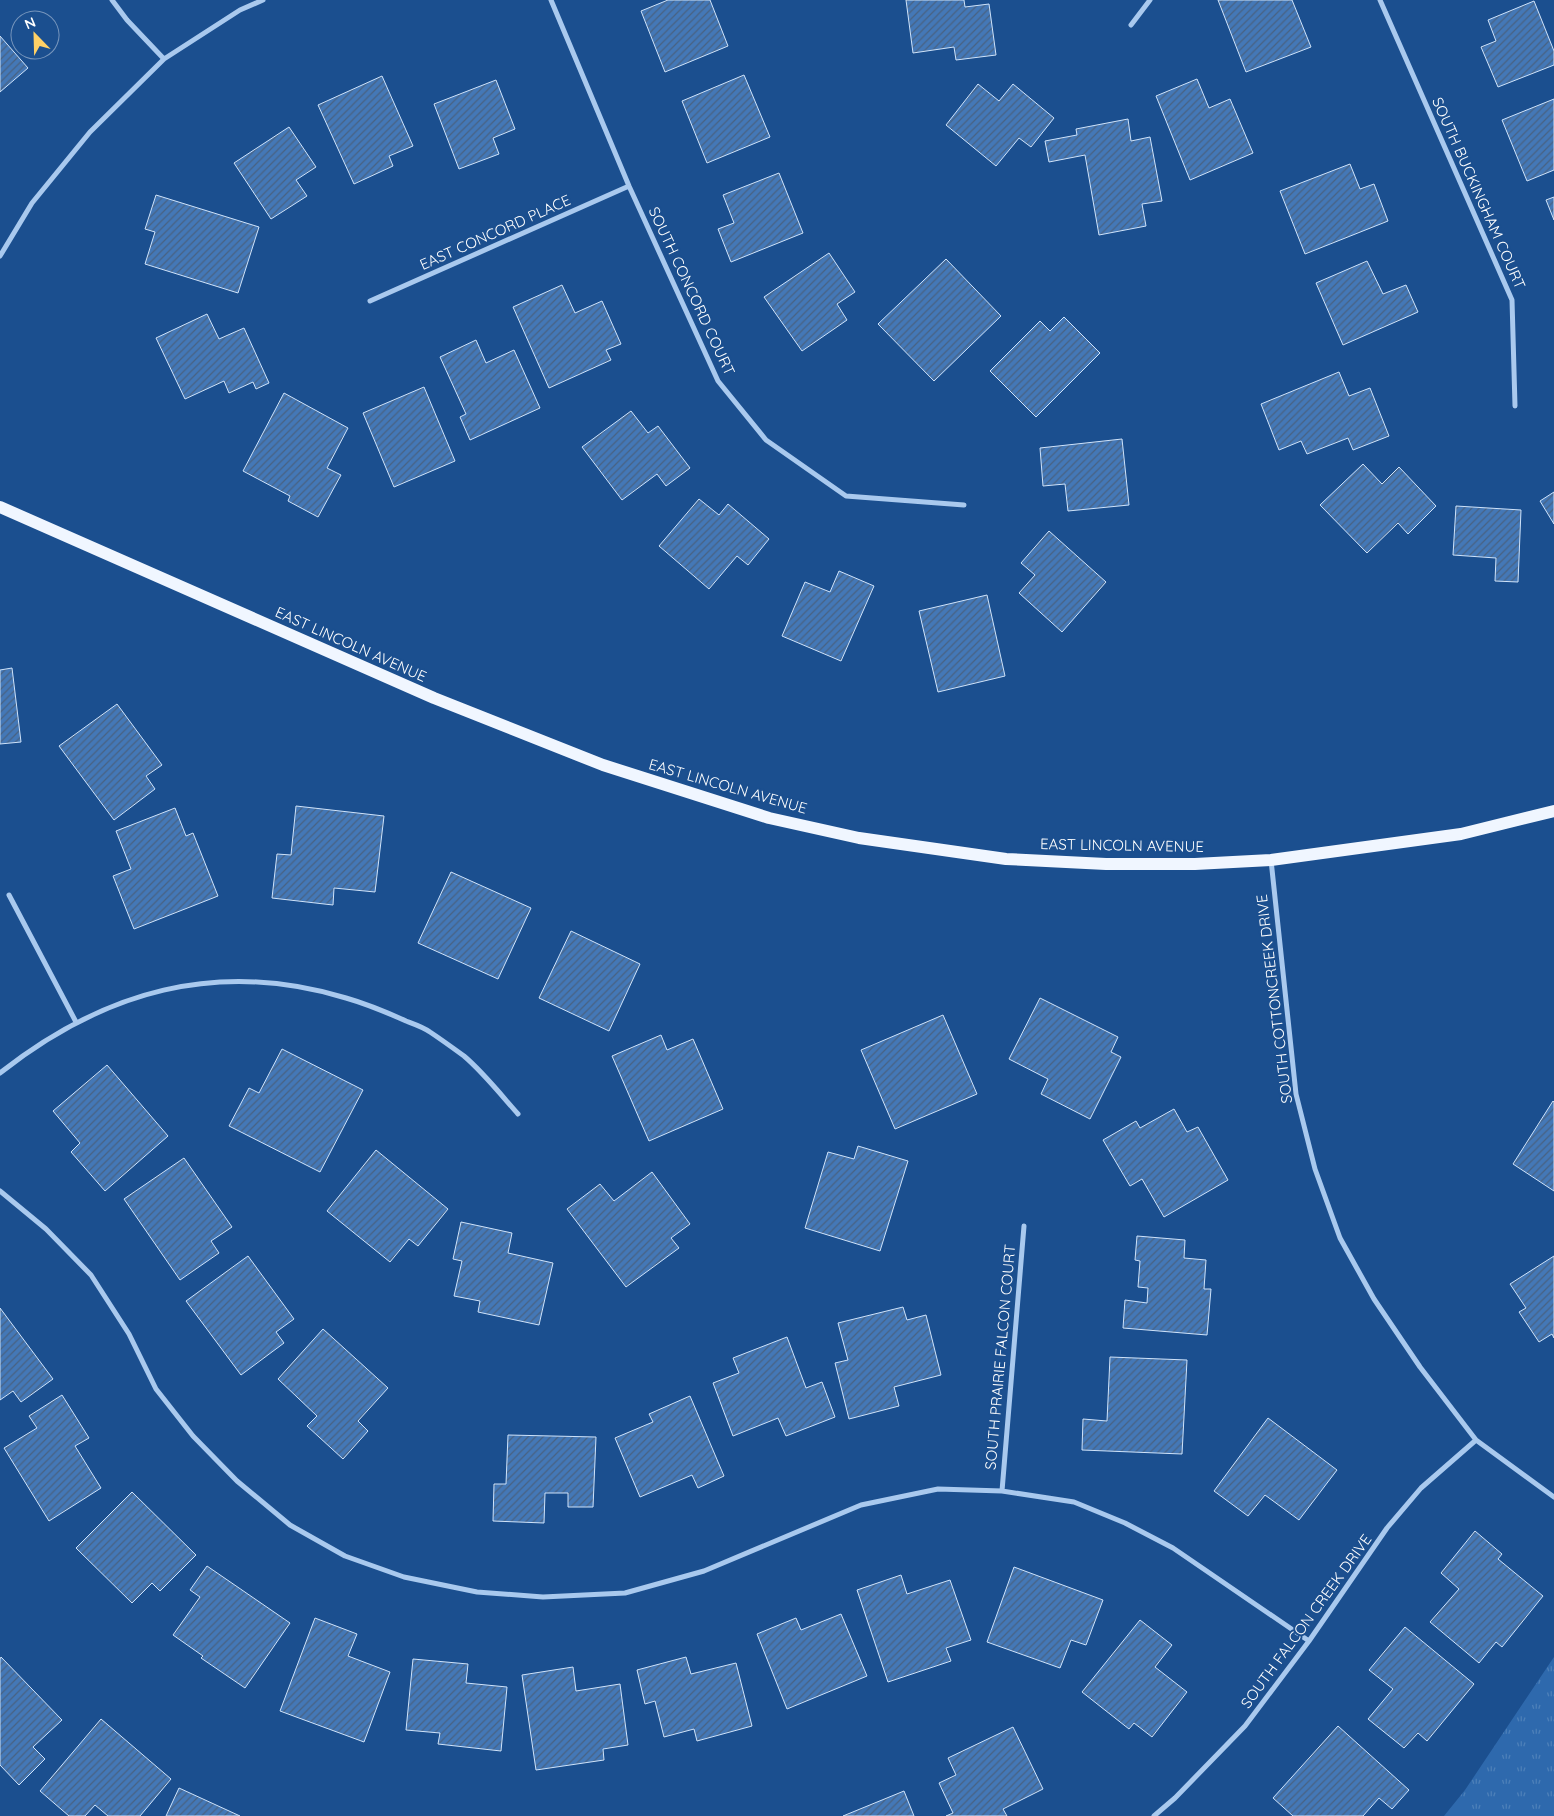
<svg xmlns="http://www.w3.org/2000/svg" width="1554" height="1816" font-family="Quicksand,sans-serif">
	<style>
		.grass { fill: url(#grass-tufts) }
		.building { fill: url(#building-hatch); stroke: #cfe3fa }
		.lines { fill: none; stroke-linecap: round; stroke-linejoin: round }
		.minor { stroke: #a9c9ee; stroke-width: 5 }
		.primary { stroke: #f0f6ff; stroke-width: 12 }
		.labels { text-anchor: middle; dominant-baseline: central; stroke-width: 4; stroke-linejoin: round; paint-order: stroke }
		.street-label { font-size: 15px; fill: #fff; stroke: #1b4f8f }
	</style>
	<defs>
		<pattern id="grass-tufts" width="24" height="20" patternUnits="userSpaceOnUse" patternTransform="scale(1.25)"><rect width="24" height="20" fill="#2e69ad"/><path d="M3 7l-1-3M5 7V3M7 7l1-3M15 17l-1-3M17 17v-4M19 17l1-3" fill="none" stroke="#4d80b9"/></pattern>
		<pattern id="building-hatch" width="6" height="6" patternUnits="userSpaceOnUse" patternTransform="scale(1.25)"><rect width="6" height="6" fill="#4478b7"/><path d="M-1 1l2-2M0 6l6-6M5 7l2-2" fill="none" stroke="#486282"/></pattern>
	</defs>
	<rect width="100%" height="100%" fill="#1b4f8f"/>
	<path class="grass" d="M1554,1657V1816H1444L1465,1790Z"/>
	<path class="building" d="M668,0H710L728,46L665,72L641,11Z
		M906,0H964L965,7L989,4L996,55L956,60L954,47L913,53Z
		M1218,0H1292L1311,47L1246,72Z
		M1534,1L1554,51V65L1498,87L1481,47L1496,41L1488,20Z
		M0,36L28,68L0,92Z
		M744,75L770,137L707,163L682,101Z
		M382,76L413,146L389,156L393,166L354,184L318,105Z
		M1197,79L1209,108L1230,99L1253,153L1190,180L1156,96Z
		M496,80L515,129L493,138L499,154L459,169L434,104Z
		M978,84L999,101L1013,84L1054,118L1031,147L1019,138L996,166L946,125Z
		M1554,99V170L1527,181L1502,120Z
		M1128,119L1131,141L1150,137L1162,201L1142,204L1146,226L1099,235L1085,155L1049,162L1045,141L1077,135L1076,129Z
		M289,127L316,167L296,180L307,196L271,219L234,163Z
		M1350,164L1360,189L1374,184L1388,221L1305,254L1280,191Z
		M779,173L803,233L731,262L718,229L734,223L723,195Z
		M156,195L259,227L238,293L145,264L155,232L145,229Z
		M1554,197V220L1546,200Z
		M829,253L855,292L837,304L847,320L802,351L764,297Z
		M946,259L1001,316L934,381L878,324Z
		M1367,261L1383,294L1406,285L1418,312L1343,345L1316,283Z
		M562,285L575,313L602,301L621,344L606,350L611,360L549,388L513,307Z
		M207,314L219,339L244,328L269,383L256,389L253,382L229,393L224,381L185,399L156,338Z
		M1064,317L1100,353L1036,417L990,371L1040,321L1050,331Z
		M476,340L486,363L514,350L540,408L470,440L460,417L466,414L440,357Z
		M1339,372L1349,396L1370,388L1389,436L1353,450L1348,438L1307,454L1301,441L1279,450L1261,404Z
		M424,387L455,461L394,487L363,413Z
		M284,393L348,428L327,468L341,475L318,517L288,501L290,496L243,471Z
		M631,411L648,433L658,426L690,468L666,486L657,474L622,500L582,447Z
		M1122,439L1129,505L1068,511L1065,484L1043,486L1040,448Z
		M1363,464L1382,484L1399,467L1436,506L1408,534L1398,523L1367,553L1320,505Z
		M1554,492V524L1540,501Z
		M699,499L719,515L728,504L769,539L748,565L737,556L709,589L659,546Z
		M1456,506L1521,510L1518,582L1495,581L1496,558L1453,555Z
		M1049,531L1106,582L1062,632L1019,593L1035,575L1021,563Z
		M839,571L874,586L841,661L782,636L805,582L830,592Z
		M987,595L1005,676L938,692L919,611Z
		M12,668L21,742L0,744V670Z
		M117,704L162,765L146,776L155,789L114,820L59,746Z
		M296,806L384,816L375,892L334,888L333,905L272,898L277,854L291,855Z
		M175,808L186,836L193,833L218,896L134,929L113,876L131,869L116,831Z
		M451,872L531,908L498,979L418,943Z
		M571,931L640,964L609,1031L539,998Z
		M1040,998L1118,1037L1111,1052L1121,1057L1090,1119L1041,1094L1048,1079L1009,1059Z
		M943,1015L977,1094L895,1129L861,1050Z
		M661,1035L667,1050L693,1039L723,1109L649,1141L612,1056Z
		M282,1049L363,1090L320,1172L229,1126L249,1088L259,1093Z
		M107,1065L168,1136L105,1191L71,1152L80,1143L53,1111Z
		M1553,1101L1554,1102V1191L1513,1164Z
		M1174,1109L1187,1132L1198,1127L1228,1180L1164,1217L1142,1179L1130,1186L1103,1140L1136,1121L1140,1128Z
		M858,1146L908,1161L880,1251L805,1228L828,1152L854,1159Z
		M376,1150L448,1209L418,1246L409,1239L390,1262L327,1211Z
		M184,1158L232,1227L211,1241L219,1253L180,1280L124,1199Z
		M652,1172L690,1224L671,1238L679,1248L626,1287L567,1209L600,1184L614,1201Z
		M461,1222L512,1233L508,1253L553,1263L539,1325L478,1312L480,1301L454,1296L462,1261L453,1259Z
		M1137,1236L1185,1240L1184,1258L1206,1260L1204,1289H1211L1207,1335L1123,1328L1125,1300L1147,1303L1148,1288L1138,1287L1140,1261L1135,1260Z
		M248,1256L294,1319L276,1332L284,1343L241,1375L186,1301Z
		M1554,1256V1338L1552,1334L1539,1342L1519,1312L1526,1308L1510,1284Z
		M903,1307L907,1320L926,1315L941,1375L894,1387L899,1406L849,1419L835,1363L848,1360L838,1323Z
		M0,1308L53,1379L21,1402L13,1391L0,1400Z
		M323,1329L388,1388L358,1421L368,1431L343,1459L307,1426L317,1416L278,1379Z
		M787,1337L806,1388L822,1382L835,1417L786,1436L778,1418L733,1436L713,1383L739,1373L733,1358Z
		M1110,1357L1187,1360L1182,1454L1082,1450L1083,1419L1107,1421Z
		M62,1395L89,1438L75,1446L101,1488L49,1521L4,1448L37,1428L29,1416Z
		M690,1396L724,1476L698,1488L692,1475L640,1497L615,1438L653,1422L649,1414Z
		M1268,1418L1337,1470L1299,1520L1265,1495L1248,1516L1214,1491Z
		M508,1435L596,1437L593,1507H568V1493H545L544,1523L493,1521L494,1484H506Z
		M132,1492L196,1555L160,1591L152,1583L132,1603L76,1548Z
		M1475,1531L1502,1554L1498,1559L1543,1596L1502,1647L1496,1642L1479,1663L1430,1622L1459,1589L1441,1573Z
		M207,1566L290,1623L245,1688L201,1658L203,1656L173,1635L200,1597L190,1590Z
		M1014,1567L1103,1600L1086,1645L1071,1640L1060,1668L987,1642Z
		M901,1575L907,1594L950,1580L971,1640L946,1648L951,1661L888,1682L857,1590Z
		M841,1614L867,1676L787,1709L757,1634L796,1618L801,1630Z
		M315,1618L357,1634L348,1656L390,1672L364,1742L280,1711Z
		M1140,1620L1172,1645L1155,1667L1187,1692L1152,1737L1134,1723L1129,1729L1082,1692Z
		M1405,1627L1474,1684L1427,1741L1418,1733L1404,1748L1368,1719L1393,1689L1369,1670Z
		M1,1657L62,1720L33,1747L45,1759L19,1785L0,1765V1659Z
		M686,1657L691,1674L736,1663L752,1726L697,1741L694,1729L664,1737L655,1701L645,1704L637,1670Z
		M413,1659L468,1664L466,1683L507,1687L501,1751L438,1744L440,1733L406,1730Z
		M573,1667L576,1691L620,1684L628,1745L603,1749L604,1760L536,1770L522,1675Z
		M101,1719L171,1779L140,1816H108L95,1805L85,1816H69L40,1791Z
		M1338,1726L1409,1790L1392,1809L1379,1798L1363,1816H1293L1273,1798Z
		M1013,1727L1043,1789L1003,1809L1007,1816H946L953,1813L939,1783L956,1775L948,1758Z
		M179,1788L240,1816H166Z
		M904,1791L914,1816H843Z"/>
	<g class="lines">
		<path class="minor" d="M112,0L127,20L164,59
			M551,0L629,186L718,381L766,440L846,496L964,505
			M1380,0L1512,300L1515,406
			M1131,25L1150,0
			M0,256L32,203L90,132L164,59L240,10L263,0
			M370,301L629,186
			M1271,860L1296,1094L1315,1169L1340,1238L1374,1299L1420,1367L1476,1440L1554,1497
			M9,895L76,1022
			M0,1073C104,991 217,959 346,998C367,1004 386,1012 406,1021C414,1024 423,1027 430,1032C442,1040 453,1048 464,1056C483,1072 502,1096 518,1114
			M0,1191L46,1229L91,1275L129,1334L156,1389L193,1436L237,1481L290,1525L345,1556L404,1577L477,1592L543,1597L625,1593L704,1571L861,1505L938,1489L1002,1491L1074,1502L1125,1523L1173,1548L1309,1641
			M1002,1491L1024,1226
			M1154,1816L1175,1798L1245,1726L1309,1641L1387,1528L1421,1488L1476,1440"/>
		<path class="primary" d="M0,507L434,698L603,765L769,818L859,838L1006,859L1106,864H1195L1271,860L1461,834L1554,811"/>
	</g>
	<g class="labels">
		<g class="street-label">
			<text transform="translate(1479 193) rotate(66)">SOUTH BUCKINGHAM COURT</text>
			<text transform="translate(495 232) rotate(-24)">EAST CONCORD PLACE</text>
			<text transform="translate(692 291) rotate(65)">SOUTH CONCORD COURT</text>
			<text transform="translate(351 644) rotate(24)">EAST LINCOLN AVENUE</text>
			<text transform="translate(728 786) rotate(16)">EAST LINCOLN AVENUE</text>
			<text transform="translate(1122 845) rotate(1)">EAST LINCOLN AVENUE</text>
			<text transform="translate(1274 999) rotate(-97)">SOUTH COTTONCREEK DRIVE</text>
			<text transform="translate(1000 1357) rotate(-85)">SOUTH PRAIRIE FALCON COURT</text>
			<text transform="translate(1306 1621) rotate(-54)">SOUTH FALCON CREEK DRIVE</text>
		</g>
	</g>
	<g transform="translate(35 35) rotate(337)"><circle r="24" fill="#1b4f8f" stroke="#7695bc"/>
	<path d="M0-4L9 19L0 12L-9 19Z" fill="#ffd166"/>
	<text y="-8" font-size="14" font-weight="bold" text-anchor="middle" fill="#ffffff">N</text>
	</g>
</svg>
